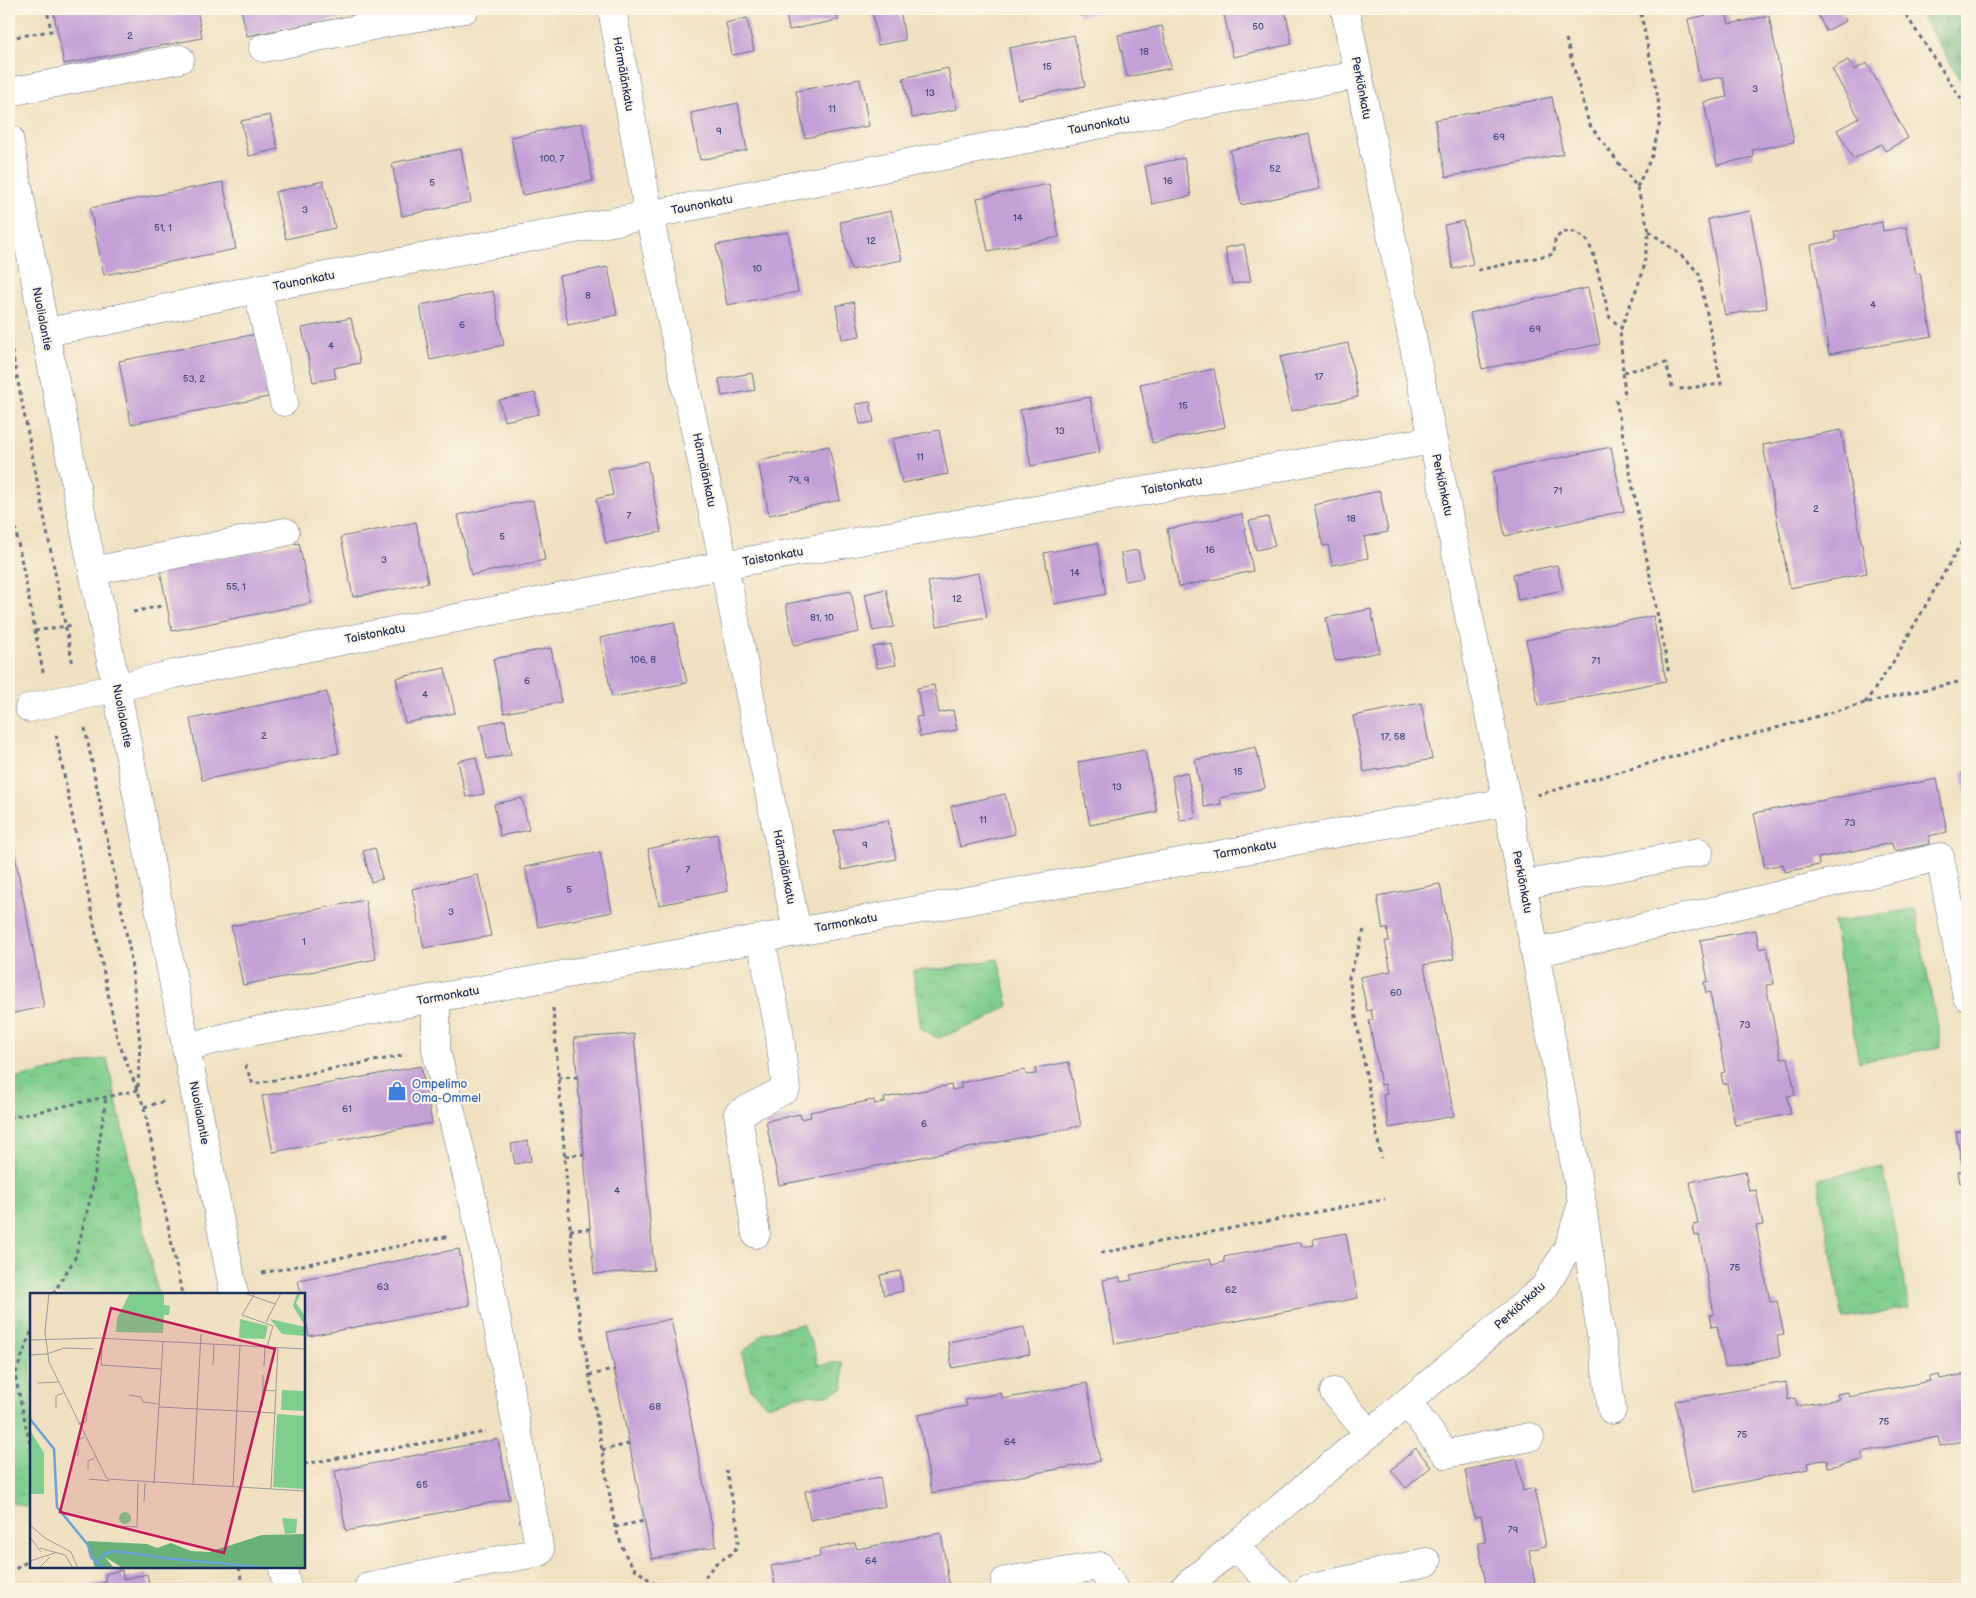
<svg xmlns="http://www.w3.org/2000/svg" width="1976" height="1598" font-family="'Balsamiq Sans',sans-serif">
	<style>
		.forest { fill: url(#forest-firs); stroke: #42706b }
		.park { fill: url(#park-tufts); stroke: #4e7e76 }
		.building { fill: #c3a0d6 }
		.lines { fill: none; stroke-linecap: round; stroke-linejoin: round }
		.minor-casing { stroke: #656d81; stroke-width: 29 }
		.path { stroke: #656d81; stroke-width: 3; stroke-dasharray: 4 4; stroke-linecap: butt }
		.minor { stroke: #fff; stroke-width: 28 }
		.labels { text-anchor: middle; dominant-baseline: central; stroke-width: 4; stroke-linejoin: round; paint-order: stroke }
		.number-label { font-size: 10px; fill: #454b7c }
		.street-label { font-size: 12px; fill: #1b2f5e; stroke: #fcf5e5 }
		.shop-label { font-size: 12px; fill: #366cbe; stroke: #fcf5e5; text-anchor: start }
		.inset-river { fill: none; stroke: #68a4d9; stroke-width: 2.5 }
		.inset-road { fill: none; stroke: #9a9a99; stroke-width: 1 }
		.view { fill: #c2185b; fill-opacity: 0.15; stroke: #c2185b; stroke-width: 2.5 }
		.inset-edge { fill: none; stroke: #1b2f5e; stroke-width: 2.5 }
	</style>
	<defs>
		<pattern id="forest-firs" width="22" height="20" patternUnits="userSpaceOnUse" patternTransform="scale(1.25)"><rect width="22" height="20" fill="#68b178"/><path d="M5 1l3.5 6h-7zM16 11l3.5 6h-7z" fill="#559066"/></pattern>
		<pattern id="park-tufts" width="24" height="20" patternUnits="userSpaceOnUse" patternTransform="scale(1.25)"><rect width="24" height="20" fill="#80ce8d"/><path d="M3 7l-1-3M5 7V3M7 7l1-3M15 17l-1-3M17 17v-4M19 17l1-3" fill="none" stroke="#6eb17c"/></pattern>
	</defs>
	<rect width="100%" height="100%" fill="#fcf5e5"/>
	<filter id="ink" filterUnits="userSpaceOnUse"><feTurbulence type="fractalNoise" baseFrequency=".02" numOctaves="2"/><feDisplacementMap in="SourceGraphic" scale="10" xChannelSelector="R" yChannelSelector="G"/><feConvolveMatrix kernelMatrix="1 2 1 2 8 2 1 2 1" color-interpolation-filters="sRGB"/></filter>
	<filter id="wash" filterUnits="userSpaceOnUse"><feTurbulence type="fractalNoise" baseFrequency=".0096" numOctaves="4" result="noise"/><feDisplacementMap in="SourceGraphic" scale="20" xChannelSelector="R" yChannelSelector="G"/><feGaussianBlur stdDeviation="1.12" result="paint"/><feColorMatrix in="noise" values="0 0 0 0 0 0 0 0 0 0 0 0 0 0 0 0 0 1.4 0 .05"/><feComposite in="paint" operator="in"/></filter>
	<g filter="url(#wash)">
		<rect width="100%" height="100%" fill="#efe1c1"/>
		<path class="forest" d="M1917,9H1967V90Z"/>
		<path class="park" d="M1915,909L1941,1047L1859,1062L1833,922Z
			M998,959L1009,1005L986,1020L938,1038L921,1030L913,971L948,968Z
			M107,1058L158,1294H31V1508L9,1502V1080Z
			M1883,1167L1909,1308L1843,1319L1818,1179Z
			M802,1324L815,1351L818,1365L842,1362L844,1388L827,1395L795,1396L767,1406L751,1390L742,1353L764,1333Z"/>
		<g id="blocks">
			<path class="building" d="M53,9H197L202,38L64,64Z
				M241,9H377L378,11L247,36Z
				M785,9H836L838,20L789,30Z
				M872,9H900L905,40L878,45Z
				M1078,9H1113V10L1079,16Z
				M1223,9H1285L1292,44L1233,57Z
				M1815,9H1839L1846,21L1826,31Z
				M1726,11L1729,24L1769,16L1794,142L1752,150L1754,157L1717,165L1704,102L1727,97L1723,77L1700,81L1688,19Z
				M747,18L754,51L732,55L726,23Z
				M1162,26L1171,68L1127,77L1118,35Z
				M1074,35L1085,86L1018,99L1009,48Z
				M1848,60L1854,70L1867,63L1908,138L1885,151L1881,144L1853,159L1837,130L1859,118L1832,69Z
				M948,68L957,109L912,118L903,78Z
				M860,79L869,126L805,138L796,91Z
				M1552,97L1563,154L1446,177L1435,120Z
				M738,103L747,150L700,160L691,113Z
				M270,115L278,149L249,156L241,121Z
				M582,123L593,181L522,195L511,137Z
				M1309,134L1320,189L1241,205L1230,150Z
				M461,149L471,202L402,216L392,163Z
				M1184,158L1191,196L1152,204L1145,166Z
				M323,181L335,228L286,239L275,192Z
				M223,182L236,249L104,275L90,208Z
				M1049,184L1059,237L988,251L977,198Z
				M891,211L902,260L851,270L840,222Z
				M1750,211L1767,308L1725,315L1708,219Z
				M1463,221L1473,264L1453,269L1444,225Z
				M1882,222L1883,231L1906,227L1916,274L1920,273L1932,336L1829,354L1811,245L1836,240L1834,232Z
				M788,232L798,292L727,305L716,245Z
				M1244,244L1251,281L1232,284L1225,248Z
				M608,267L617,315L568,325L559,276Z
				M1588,288L1600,344L1482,369L1470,313Z
				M493,291L504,345L430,360L420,305Z
				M854,302L860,336L842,339L836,306Z
				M351,318L360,363L334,368L336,378L313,382L302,328Z
				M256,334L268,397L131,424L119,361Z
				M1348,343L1358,397L1291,411L1280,357Z
				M1214,369L1225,427L1152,443L1140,384Z
				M752,373L755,390L722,396L719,379Z
				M535,393L539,414L504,421L499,400Z
				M1090,397L1100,452L1031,466L1020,410Z
				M870,402L874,422L860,424L856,404Z
				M939,430L948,474L902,483L892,439Z
				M1841,430L1867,573L1790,588L1763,445Z
				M829,446L840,500L769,515L758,461Z
				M1611,447L1624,511L1505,536L1492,472Z
				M647,461L661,532L606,543L596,499L613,495L608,469Z
				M1380,491L1388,532L1364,537L1368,558L1332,565L1328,545L1323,546L1314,505Z
				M533,500L545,560L471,575L458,515Z
				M1242,514L1253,571L1179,587L1167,529Z
				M1268,517L1275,546L1256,550L1249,521Z
				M416,522L428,583L353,597L341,537Z
				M299,543L311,603L172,631L160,570Z
				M1097,543L1106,594L1054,604L1044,553Z
				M1138,550L1143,578L1125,581L1121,553Z
				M1557,565L1563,590L1518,600L1513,574Z
				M979,573L987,617L937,626L928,582Z
				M886,589L894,627L873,631L865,594Z
				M851,591L859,632L794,645L786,604Z
				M1371,609L1380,652L1335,661L1326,618Z
				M1653,616L1666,681L1538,706L1526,640Z
				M674,622L687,683L612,697L600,638Z
				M891,644L896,665L877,668L873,647Z
				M551,648L561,702L504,713L493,659Z
				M445,668L455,713L405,723L396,678Z
				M934,685L939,713L953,710L957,730L920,737L916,717L922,716L917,688Z
				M327,692L339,753L202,780L190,719Z
				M1421,703L1432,759L1364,772L1353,716Z
				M505,720L511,755L487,759L480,725Z
				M1256,747L1265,788L1220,798L1221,804L1204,807L1195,760Z
				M1145,750L1157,812L1090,825L1078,762Z
				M476,757L484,794L466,797L458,761Z
				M1967,771V796H1966L1962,772Z
				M1187,772L1196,818L1180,821L1172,776Z
				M1937,779L1947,832L1929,836L1930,844L1894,851L1892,843L1818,858L1819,865L1785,872L1783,864L1765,868L1754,813Z
				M1005,794L1015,834L960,847L951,806Z
				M522,798L529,830L500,836L494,804Z
				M888,820L896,859L842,870L834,831Z
				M717,834L728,891L659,905L648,849Z
				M375,848L382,879L371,882L363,851Z
				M14,850L44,1007L9,1014V852Z
				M600,852L612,912L538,927L525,867Z
				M478,875L491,936L424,948L412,889Z
				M1440,884L1454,959L1424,965L1454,1116L1389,1128L1383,1095L1387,1094L1385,1084L1381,1085L1369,1021L1373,1020L1371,1010L1367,1011L1360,977L1391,971L1385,941H1389L1387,928L1383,930L1377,896Z
				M365,900L376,959L243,985L231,926Z
				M1756,930L1759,949L1767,947L1774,984L1766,985L1781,1059L1788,1057L1795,1095L1787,1096L1791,1114L1735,1125L1727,1084H1723L1721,1073L1725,1072L1710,992L1706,993L1704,982L1708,981L1700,940Z
				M634,1034L654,1270L594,1274L574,1038Z
				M1069,1062L1081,1126L779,1185L766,1121L800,1114L801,1119L811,1117L810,1112L874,1100L875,1104L885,1102L884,1098L951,1085L952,1090L962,1088L960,1083L1025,1070L1026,1075L1036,1074L1035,1068Z
				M421,1066L432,1123L273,1152L262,1096Z
				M1967,1130V1181L1960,1183L1958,1172L1963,1171L1956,1132Z
				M528,1141L531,1161L515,1164L511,1144Z
				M1745,1171L1749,1191L1756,1190L1763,1225L1756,1226L1770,1302L1777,1301L1784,1335L1777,1336L1780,1356L1725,1367L1717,1326L1712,1327L1710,1315L1714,1314L1699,1235L1695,1236L1693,1225L1698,1224L1690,1182Z
				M1346,1233L1358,1298L1115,1344L1103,1280L1120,1277V1282L1132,1280L1130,1275L1210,1259L1212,1265L1224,1262V1257L1301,1242L1302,1247L1314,1245L1313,1239Z
				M459,1249L470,1305L309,1336L304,1310V1294H301L298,1280Z
				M900,1271L903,1291L884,1295L880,1275Z
				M671,1319L716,1546L652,1559L607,1332Z
				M1024,1327L1030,1354L952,1368L948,1342Z
				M1967,1374V1440L1940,1446L1938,1437L1862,1452L1864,1460L1828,1467L1827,1459L1807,1463L1808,1469L1692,1492L1675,1401L1786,1382L1788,1400L1795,1398L1797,1406L1839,1399L1837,1394L1848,1392L1849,1397L1930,1381L1929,1377L1939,1375L1940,1379Z
				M1087,1383L1100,1461L932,1493L918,1415L967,1406L965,1400L1001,1393L1003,1399Z
				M498,1439L510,1499L346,1531L335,1471Z
				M1416,1448L1431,1467L1406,1488L1391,1470Z
				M1517,1459L1523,1491L1534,1488L1546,1546L1529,1550L1536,1589H1487L1478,1543L1486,1542L1481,1516L1474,1517L1465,1470Z
				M880,1477L885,1506L810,1520L805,1491Z
				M941,1533L950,1589H776L771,1566L820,1557L819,1550L855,1543L857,1549Z
				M122,1570L123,1579L147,1574L150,1589H89L88,1586L106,1582L105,1574Z"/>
		</g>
	</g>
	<g filter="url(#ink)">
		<use href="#blocks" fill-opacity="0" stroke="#656d81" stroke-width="1"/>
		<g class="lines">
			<defs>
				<path id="minor" d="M612,9L649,215L724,565L797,932
					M402,20L465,9
					M263,48L402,20L400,9
					M9,92L180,59
					M9,138L45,332L116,686L234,1294
					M257,289L284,402
					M45,332L106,321L257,289L649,215L1211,102L1358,75
					M93,571L285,532
					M29,708L175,674L724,565L1432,440
					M1523,885L1699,852
					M1536,953L1940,857L1967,997
					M186,1047L239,1034L1507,802
					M1583,1212L1612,1410
					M756,1234L738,1114L786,1089L779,1030L761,939
					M1334,1392L1369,1434
					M1407,1402L1446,1454L1530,1437
					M1234,1546L1278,1589
					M283,1567L287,1589
					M1005,1581L1100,1566L1114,1589
					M369,1586L540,1552L480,1230L436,1050V998
					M1183,1589L1544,1288L1569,1246L1582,1203L1507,802L1345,9
					M1308,1589L1427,1562"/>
			</defs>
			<use href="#minor" class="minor-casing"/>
			<path class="path" d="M1902,9L1961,99L1967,112
				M9,38L51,31L47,9
				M1566,39L1589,124L1637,187L1649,231L1643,272L1620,331L1625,398
				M1637,187L1652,156L1660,122L1658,98L1640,9
				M1649,231L1687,260L1699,274L1721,384L1679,389
				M1478,270L1554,254L1555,239L1563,232H1575L1587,240L1593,253L1610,318L1622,328
				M9,336L73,665
				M1624,372L1666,363L1673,390
				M1616,400L1669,674
				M9,496L43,672
				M133,612L161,606
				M35,631L73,625
				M1865,703L1892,664L1967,533
				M85,728L130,952L140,1043L138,1087
				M56,735L117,1038L144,1107L182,1294
				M1537,795L1865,703L1967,680
				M1364,930L1349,978L1381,1158
				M553,1008L575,1289L615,1527L625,1554L634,1568L661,1589
				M245,1065L253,1084L406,1055
				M558,1078L577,1077
				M144,1107L165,1101
				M9,1118L138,1090
				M565,1156L584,1154
				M570,1230L590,1229
				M1101,1253L1385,1199
				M262,1273L450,1236
				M53,1294L75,1258L92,1192L106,1097
				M31,1332L15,1375L31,1449
				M589,1375L614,1370
				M602,1450L629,1444
				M304,1464L486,1432
				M615,1527L644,1521
				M239,1567L243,1589
				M9,1573L31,1559
				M705,1577L715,1564L734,1552L738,1544V1528L726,1470
				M682,1589L706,1584"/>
			<use href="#minor" class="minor"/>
		</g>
	</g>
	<defs>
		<symbol id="shop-bare" viewBox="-9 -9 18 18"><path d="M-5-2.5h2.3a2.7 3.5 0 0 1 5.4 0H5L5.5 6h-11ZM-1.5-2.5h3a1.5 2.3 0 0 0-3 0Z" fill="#3f7fe0" stroke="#fcf5e5" stroke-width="2.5" paint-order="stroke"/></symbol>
	</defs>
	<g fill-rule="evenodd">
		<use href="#shop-bare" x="383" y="1077" width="28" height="28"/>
	</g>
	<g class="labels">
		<g class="number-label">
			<text x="1258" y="27">50</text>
			<text x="130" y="36">2</text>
			<text x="1144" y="52">18</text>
			<text x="1047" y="67">15</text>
			<text x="1755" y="89">3</text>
			<text x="930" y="93">13</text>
			<text x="832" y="109">11</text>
			<text x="719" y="131">9</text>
			<text x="1499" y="137">69</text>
			<text x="552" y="159">100, 7</text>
			<text x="1275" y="169">52</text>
			<text x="1168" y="181">16</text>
			<text x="432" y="183">5</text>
			<text x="305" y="210">3</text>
			<text x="1018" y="218">14</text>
			<text x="163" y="228">51, 1</text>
			<text x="871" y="241">12</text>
			<text x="757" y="269">10</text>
			<text x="588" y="296">8</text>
			<text x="1873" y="305">4</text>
			<text x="462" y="325">6</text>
			<text x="1535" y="329">69</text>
			<text x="331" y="346">4</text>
			<text x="1319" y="377">17</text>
			<text x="194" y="379">53, 2</text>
			<text x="1183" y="406">15</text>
			<text x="1060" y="431">13</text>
			<text x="920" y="457">11</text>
			<text x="799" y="480">79, 9</text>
			<text x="1558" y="491">71</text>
			<text x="1816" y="509">2</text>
			<text x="629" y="516">7</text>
			<text x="1351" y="519">18</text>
			<text x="502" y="537">5</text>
			<text x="1210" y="550">16</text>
			<text x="384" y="560">3</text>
			<text x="1075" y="573">14</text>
			<text x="236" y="587">55, 1</text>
			<text x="957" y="599">12</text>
			<text x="822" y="618">81, 10</text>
			<text x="643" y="660">106, 8</text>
			<text x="1596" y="661">71</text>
			<text x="527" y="681">6</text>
			<text x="425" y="695">4</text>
			<text x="264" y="736">2</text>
			<text x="1393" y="737">17, 58</text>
			<text x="1238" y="772">15</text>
			<text x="1117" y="787">13</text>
			<text x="983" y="820">11</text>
			<text x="1850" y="823">73</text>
			<text x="865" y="845">9</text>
			<text x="688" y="870">7</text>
			<text x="569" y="890">5</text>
			<text x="451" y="912">3</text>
			<text x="304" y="942">1</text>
			<text x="1396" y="993">60</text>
			<text x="1745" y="1025">73</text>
			<text x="347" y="1109">61</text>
			<text x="924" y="1124">6</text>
			<text x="617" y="1191">4</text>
			<text x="1735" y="1268">75</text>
			<text x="383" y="1287">63</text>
			<text x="1231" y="1290">62</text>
			<text x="655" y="1407">68</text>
			<text x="1884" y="1422">75</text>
			<text x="1742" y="1435">75</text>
			<text x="1010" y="1442">64</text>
			<text x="422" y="1485">65</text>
			<text x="1513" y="1530">79</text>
			<text x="871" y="1561">64</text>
		</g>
		<g class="street-label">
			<text transform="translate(623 74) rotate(80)">Härmälänkatu</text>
			<text transform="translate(1361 88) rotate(79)">Perkiönkatu</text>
			<text transform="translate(1099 125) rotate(-11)">Taunonkatu</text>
			<text transform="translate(702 205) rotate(-11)">Taunonkatu</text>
			<text transform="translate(304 281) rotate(-11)">Taunonkatu</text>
			<text transform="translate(42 319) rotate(79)">Nuolialantie</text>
			<text transform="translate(704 470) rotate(78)">Härmälänkatu</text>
			<text transform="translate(1442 485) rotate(78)">Perkiönkatu</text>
			<text transform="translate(1172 486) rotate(-10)">Taistonkatu</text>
			<text transform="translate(773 557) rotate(-10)">Taistonkatu</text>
			<text transform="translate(375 634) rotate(-11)">Taistonkatu</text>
			<text transform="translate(122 716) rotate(79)">Nuolialantie</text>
			<text transform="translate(1245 850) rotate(-10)">Tarmonkatu</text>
			<text transform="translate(784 867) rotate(79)">Härmälänkatu</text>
			<text transform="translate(1522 882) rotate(79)">Perkiönkatu</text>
			<text transform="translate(846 923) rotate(-10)">Tarmonkatu</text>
			<text transform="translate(448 996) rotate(-10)">Tarmonkatu</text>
			<text transform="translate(199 1113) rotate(79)">Nuolialantie</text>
			<text transform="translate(1520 1306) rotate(-42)">Perkiönkatu</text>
		</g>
		<g class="shop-label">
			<text x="412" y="1084">Ompelimo<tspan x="412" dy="14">Oma-Ommel</tspan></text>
		</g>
	</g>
	<g transform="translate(30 1293)">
		<rect width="275" height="275" fill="#efe1c1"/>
		<path d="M252,97L275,98V118L251,117ZM0,137L14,160V201H0ZM252,225L267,226L266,240L255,241Z" fill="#80ce8d"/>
		<path d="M275,241V275H93L75,264L84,275H65L57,248L117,251L127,255L141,250L161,258L179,259L232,242Z" fill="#68b178"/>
		<path d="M100,0H134V12L140,13L139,22H134L133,40L86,39L87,25ZM267,0H271L266,10L275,23V33L263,13ZM210,26L238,33L235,46L209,45ZM240,26L275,34V43L252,41ZM247,121L275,123V196L243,194ZM89 225a6 6 0 1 1 12 0a6 6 0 1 1-12 0Z" fill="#80ce8d"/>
		<path class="inset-river" d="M0,126L24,156L27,214L58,252L61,264L74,275M124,264L237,275M68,268L74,261L83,258L123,263"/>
		<path class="inset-road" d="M19,0L15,39L19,69L77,186L275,198M214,0L245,11M225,0L212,22L243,33L237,54M236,29L251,0M0,47L68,45L275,56M72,54L71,72L131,76M0,62L17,61L34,55L64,56M183,72L184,51M234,73L235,54M233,82V97L246,98M8,90L28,89M99,102L111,104L113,109L129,111M232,113L233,97M129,114L246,120M26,115V103L33,100M48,131L56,129L57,119M48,163V147L54,144M58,177V168L65,165M59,186L80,188M124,191L133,49M163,192L171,41M203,194L210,52M241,196L248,55M114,209L115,190M0,232L15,245L41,259L48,275M85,233L107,234L108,190M0,244L11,259M10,255L35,262L43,275M0,268L25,260M9,275L20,264"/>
		<path class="view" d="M81,15L245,56L194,260L30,219Z"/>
		<rect width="275" height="275" class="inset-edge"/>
	</g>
	<rect width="1976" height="1598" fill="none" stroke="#fcf5e5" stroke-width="30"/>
</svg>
